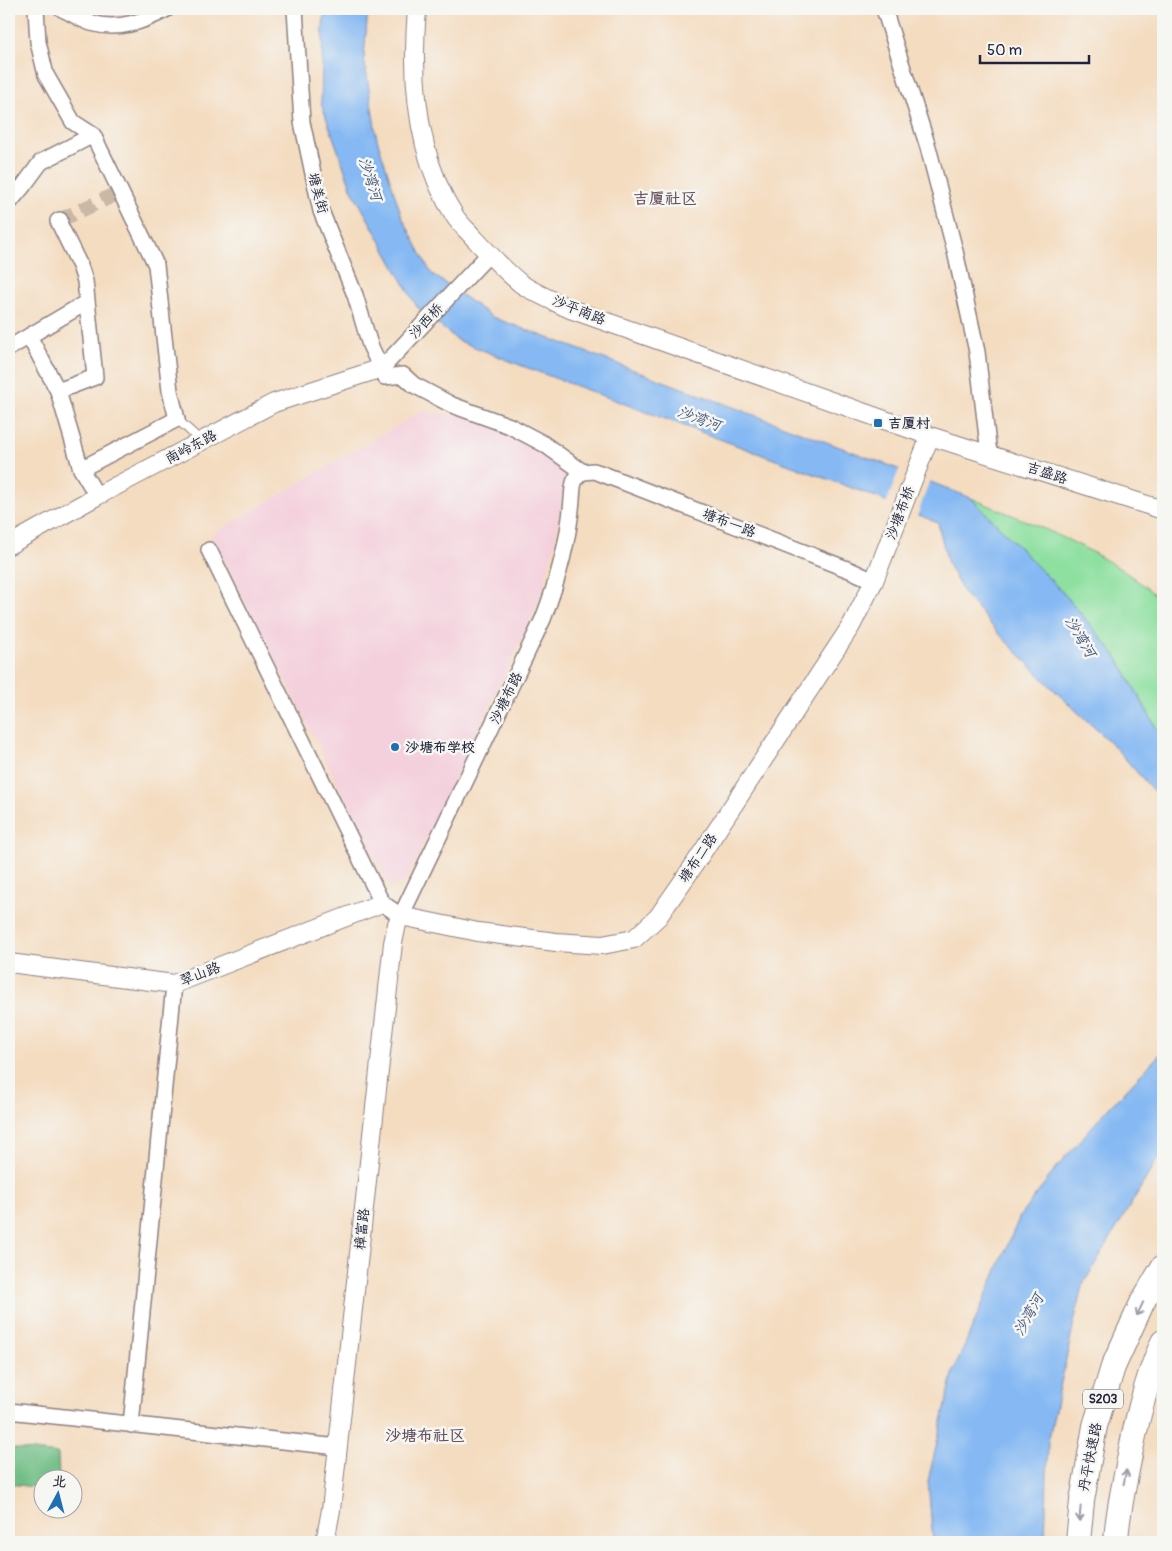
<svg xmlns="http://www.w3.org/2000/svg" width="1172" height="1551" font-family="Pangolin,'LXGW WenKai TC',sans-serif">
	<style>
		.built { fill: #f4cfdc }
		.green { fill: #8ee0a0; stroke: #58816e }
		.forest { fill: #72be86; stroke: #4a7060 }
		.water { fill: #86b9f3; stroke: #546e97 }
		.pier { fill: #f4dcc0 }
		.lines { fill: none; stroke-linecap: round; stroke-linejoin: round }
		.minor-tunnel { stroke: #cab7a5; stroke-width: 15; stroke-dasharray: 15 8; stroke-linecap: butt }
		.service-casing { stroke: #8b7f7e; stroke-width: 10 }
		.minor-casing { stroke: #8b7f7e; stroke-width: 18 }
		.tertiary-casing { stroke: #8b7f7e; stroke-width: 20 }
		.trunk-casing { stroke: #8b7f7e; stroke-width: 26 }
		.service { stroke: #fff; stroke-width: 8 }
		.minor { stroke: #fff; stroke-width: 15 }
		.tertiary { stroke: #fff; stroke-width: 18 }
		.trunk { stroke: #fff; stroke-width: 24 }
		.oneway { stroke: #9c9ca7 }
		.poi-dot { fill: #1f6fb2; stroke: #f6f6f2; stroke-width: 2 }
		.labels { text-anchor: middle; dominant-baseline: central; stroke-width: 5; stroke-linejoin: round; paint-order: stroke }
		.shield { fill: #f6f6f2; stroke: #626272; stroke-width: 1 }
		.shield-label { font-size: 12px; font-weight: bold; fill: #22223b }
		.street-label { font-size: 14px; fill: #22223b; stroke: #f6f6f2 }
		.poi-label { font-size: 14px; font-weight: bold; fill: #22223b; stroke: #f6f6f2; text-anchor: start }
		.water-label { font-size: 15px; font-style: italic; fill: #45577b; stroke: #f6f6f2 }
		.quarter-label { font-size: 16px; font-weight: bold; fill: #66525f; stroke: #f6f6f2 }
	</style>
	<rect width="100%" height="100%" fill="#f6f6f2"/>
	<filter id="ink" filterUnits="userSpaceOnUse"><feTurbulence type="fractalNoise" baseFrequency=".02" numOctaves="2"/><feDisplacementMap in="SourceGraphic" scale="10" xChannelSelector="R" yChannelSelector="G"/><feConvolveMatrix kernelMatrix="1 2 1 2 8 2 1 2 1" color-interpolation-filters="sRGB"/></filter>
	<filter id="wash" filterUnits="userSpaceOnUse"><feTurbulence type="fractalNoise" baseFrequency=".0096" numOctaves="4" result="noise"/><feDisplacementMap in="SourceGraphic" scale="20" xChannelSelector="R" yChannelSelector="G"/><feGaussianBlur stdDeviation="1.12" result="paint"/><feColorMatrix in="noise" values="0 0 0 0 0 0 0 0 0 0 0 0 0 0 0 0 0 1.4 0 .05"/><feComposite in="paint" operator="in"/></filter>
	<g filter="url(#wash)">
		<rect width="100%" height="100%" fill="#f4dcc0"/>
		<path class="built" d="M422,411L465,417L511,433L566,467L565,481L554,547L543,589L534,613L406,881L390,886L211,535Z"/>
		<path class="green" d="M971,498C1037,526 1110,552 1163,602V740L1117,657L1066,596Z"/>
		<path class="forest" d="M9,1448L58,1454L59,1478H42V1488L9,1484Z"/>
		<path class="water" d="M325,9H368L364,58L377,139L402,217L431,273L492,317L888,465L971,498L1066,596L1117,657L1163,740V807L1156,794L1114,746L1053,689L999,634L963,592L948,564L938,523L876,497L525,367L457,340L417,307L352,190L321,103L323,28Z
			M1163,1051V1153L1156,1162L1082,1286L1048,1442L1045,1542H933L928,1481L954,1370L1020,1216L1057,1167L1103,1114Z"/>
		<path class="pier" d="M900,467L930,479L917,517L886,504Z"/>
	</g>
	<g filter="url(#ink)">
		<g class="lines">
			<path class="minor-tunnel" d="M60,220L116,194"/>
			<defs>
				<path id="service" d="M177,419L201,441"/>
				<path id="minor" d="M36,9L38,42L46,75L73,122L93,135L156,265L170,391L177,419L81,469L97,496
					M62,9C72,13 81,20 91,23C118,31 143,22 167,9
					M295,9L302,122L321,211L355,295L370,345L385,377L403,375L414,385L452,405L510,426L544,444L583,472
					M884,9L928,147L955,251L977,352L989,454
					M9,203L24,185L41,162L93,135
					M60,220L58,221L80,266L85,281L95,377L58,391L81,469
					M29,336L58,391
					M9,348L87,302
					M382,368L489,254
					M583,472L594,471L600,473L852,571L874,581
					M209,550L382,903L401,916L543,619C558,580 569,541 572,499C573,488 572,478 583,472
					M9,1411L338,1447
					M131,1425L174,984"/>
				<path id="tertiary" d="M417,9C411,79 416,157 456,218C461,225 468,231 474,238C488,253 503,269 520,283C532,292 556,302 570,309L930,436L1163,510
					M9,545L97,496L274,403L382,368
					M9,963L174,984L382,903
					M325,1542L331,1510L393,943L397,924L401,916L478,932L556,942L602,945L634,939L658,917L690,871L851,626L874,581L930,436"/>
				<path id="trunk" d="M1078,1542L1082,1501L1095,1426L1113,1367L1143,1301L1163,1267
					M1116,1542C1117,1518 1122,1494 1127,1470C1135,1427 1145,1382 1163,1342"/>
			</defs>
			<use href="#service" class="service-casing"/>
			<use href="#minor" class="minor-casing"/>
			<use href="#tertiary" class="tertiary-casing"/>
			<use href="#trunk" class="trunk-casing"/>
			<use href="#service" class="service"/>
			<use href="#minor" class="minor"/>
			<use href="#tertiary" class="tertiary"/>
			<use href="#trunk" class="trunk"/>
		</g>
		<defs><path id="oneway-shaft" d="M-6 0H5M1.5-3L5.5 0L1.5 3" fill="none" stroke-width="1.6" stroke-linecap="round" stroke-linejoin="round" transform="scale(1.25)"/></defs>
		<g class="oneway">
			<use href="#oneway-shaft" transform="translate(1140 1309) rotate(115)"/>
			<use href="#oneway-shaft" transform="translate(1125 1477) rotate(-79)"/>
			<use href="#oneway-shaft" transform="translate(1080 1514) rotate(95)"/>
		</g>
	</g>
	<g class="poi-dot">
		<rect x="873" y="418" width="10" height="10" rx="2.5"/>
		<circle cx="395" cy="747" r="5"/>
	</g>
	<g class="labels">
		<rect class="shield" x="1083" y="1389.5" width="40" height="19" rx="4"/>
		<g class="shield-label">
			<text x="1103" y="1399">S203</text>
		</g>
		<g class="street-label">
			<text transform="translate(318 193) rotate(75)">塘美街</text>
			<text transform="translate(579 310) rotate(22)">沙平南路</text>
			<text transform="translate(426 321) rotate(-47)">沙西桥</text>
			<text transform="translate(191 447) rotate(-28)">南岭东路</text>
			<text transform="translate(1047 473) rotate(18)">吉盛路</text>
			<text transform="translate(900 513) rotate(-69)">沙塘布桥</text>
			<text transform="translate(729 523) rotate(21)">塘布一路</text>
			<text transform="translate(506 698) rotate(-64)">沙塘布路</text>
			<text transform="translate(698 858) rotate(-56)">塘布二路</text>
			<text transform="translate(200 974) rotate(-21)">翠山路</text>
			<text transform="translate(362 1229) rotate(-84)">樟富路</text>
			<text transform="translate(1090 1457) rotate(-79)">丹平快速路</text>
		</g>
		<g class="poi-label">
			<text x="888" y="423">吉厦村</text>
			<text x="405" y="747">沙塘布学校</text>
		</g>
		<g class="water-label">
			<text transform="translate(370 179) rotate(72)">沙湾河</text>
			<text transform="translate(699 419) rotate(20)">沙湾河</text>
			<text transform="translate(1080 637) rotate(59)">沙湾河</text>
			<text transform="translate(1029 1315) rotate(-61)">沙湾河</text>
		</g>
		<g class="quarter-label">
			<text x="665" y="199">吉厦社区</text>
			<text x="425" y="1436">沙塘布社区</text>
		</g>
	</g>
	<rect width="1172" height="1551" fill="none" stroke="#f6f6f2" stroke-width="30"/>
	<g transform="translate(58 1494) rotate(7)"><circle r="24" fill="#f6f6f2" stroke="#a1a1a9"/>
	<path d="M0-4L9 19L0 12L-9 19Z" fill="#1f6fb2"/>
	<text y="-8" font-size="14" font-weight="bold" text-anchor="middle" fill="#22223b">北</text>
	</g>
	<path d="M980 55v8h109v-8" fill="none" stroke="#22223b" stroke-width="2.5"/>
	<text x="987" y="55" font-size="15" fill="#22223b" stroke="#f6f6f2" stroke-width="4" paint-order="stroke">50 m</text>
</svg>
